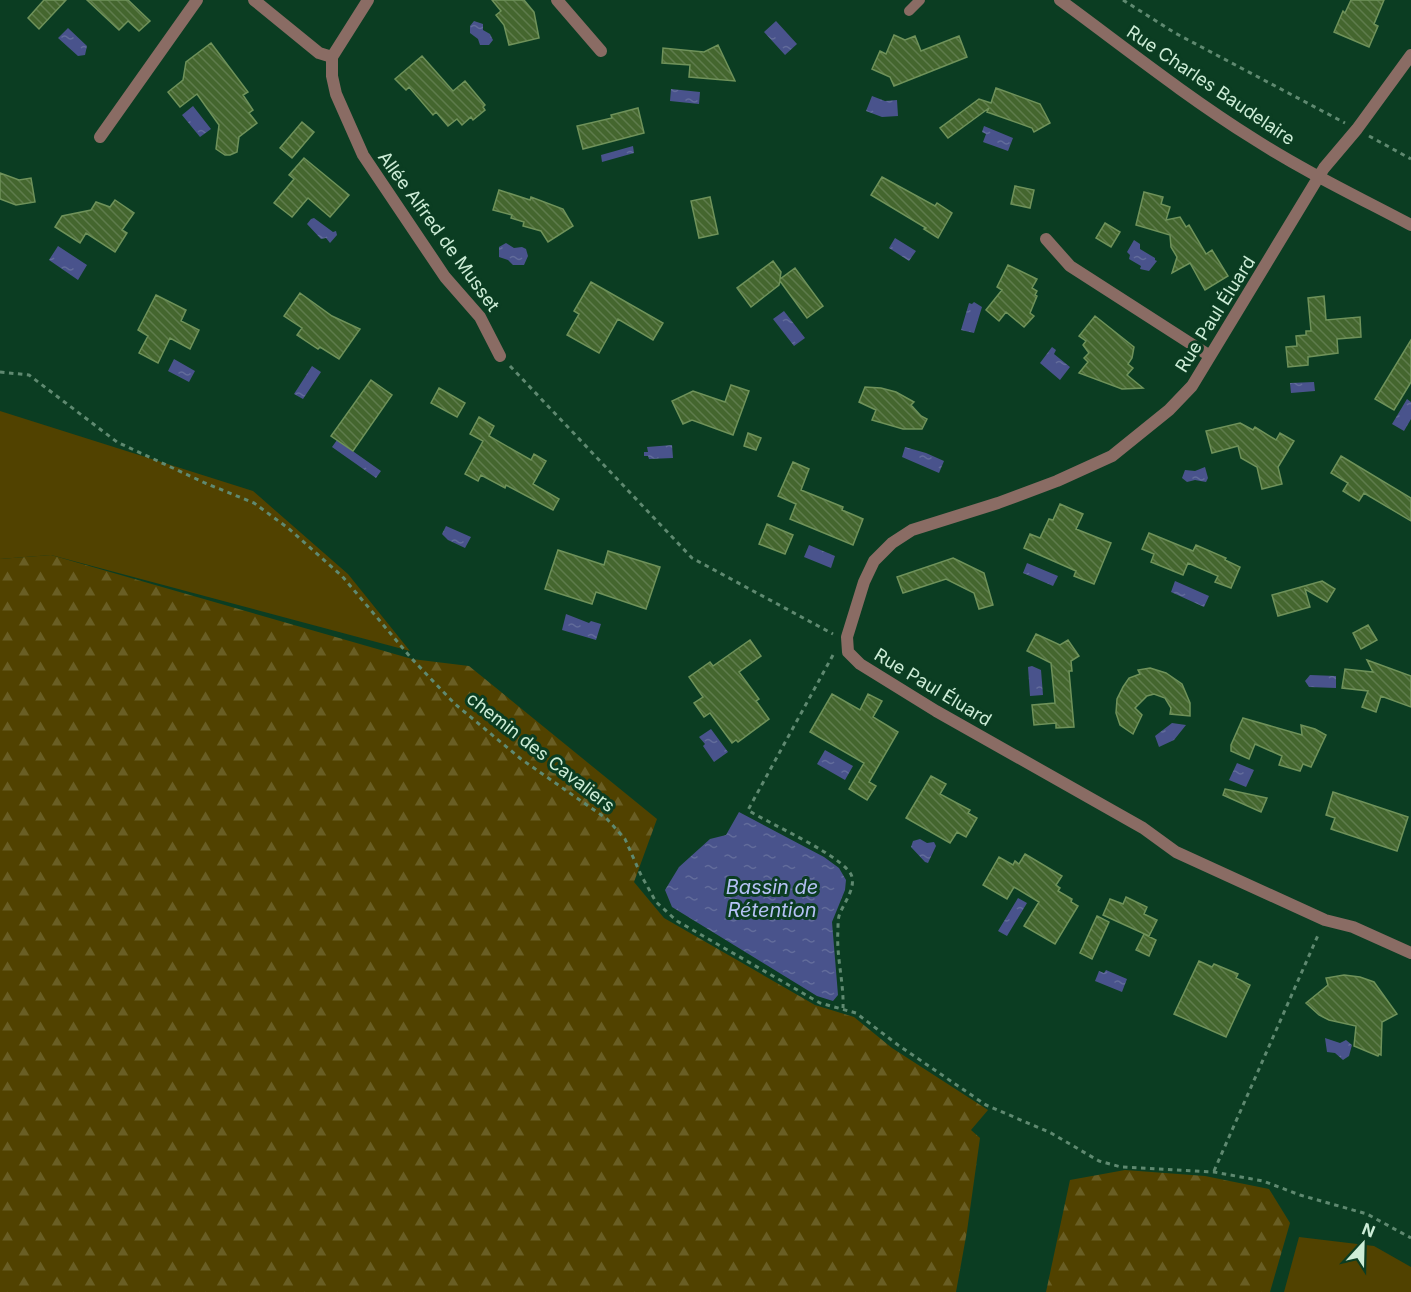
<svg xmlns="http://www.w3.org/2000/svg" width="1411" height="1292" font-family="Inter,sans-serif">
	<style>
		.grass { fill: #514200 }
		.forest { fill: url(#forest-firs) }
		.water { fill: url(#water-ripples) }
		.building { fill: url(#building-back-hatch); stroke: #6f925a; stroke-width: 1.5 }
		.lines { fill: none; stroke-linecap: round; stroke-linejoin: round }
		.path { stroke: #5f8970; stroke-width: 3; stroke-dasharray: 4.5 4.5; stroke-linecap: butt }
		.lane { stroke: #8a6c64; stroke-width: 10 }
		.street { stroke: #8a6c64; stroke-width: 12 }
		.labels { text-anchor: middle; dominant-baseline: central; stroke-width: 6; stroke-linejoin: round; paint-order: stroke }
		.street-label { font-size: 18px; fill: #cdedd7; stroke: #0b3d22 }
		.water-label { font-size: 20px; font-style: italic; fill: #b5c1f5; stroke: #0b3d22 }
	</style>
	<defs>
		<pattern id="forest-firs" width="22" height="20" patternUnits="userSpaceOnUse" patternTransform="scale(1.5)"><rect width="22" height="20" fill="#514200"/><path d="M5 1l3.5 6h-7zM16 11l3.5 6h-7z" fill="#695e24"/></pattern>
		<pattern id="water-ripples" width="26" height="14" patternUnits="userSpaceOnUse" patternTransform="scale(1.5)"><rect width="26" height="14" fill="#49538c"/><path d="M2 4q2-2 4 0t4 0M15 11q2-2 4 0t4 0" fill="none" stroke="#626c9b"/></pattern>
		<pattern id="building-back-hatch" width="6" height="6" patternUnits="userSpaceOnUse" patternTransform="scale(1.5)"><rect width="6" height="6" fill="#44662e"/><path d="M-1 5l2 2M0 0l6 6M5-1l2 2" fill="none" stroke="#5e7c4c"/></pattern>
	</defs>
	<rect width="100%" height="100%" fill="#0b3d22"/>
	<path class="grass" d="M0,411L253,491L348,574L410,651L51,555L0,559Z
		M1299,1237L1374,1246L1411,1267V1292H1284Z"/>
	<path class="forest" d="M51,555L412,659L469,666L657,819L634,882L664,918L815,1005L854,1017L892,1048L988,1110L971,1130L980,1138L967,1231L956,1292H0V559Z
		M1125,1170L1205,1176L1269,1189L1290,1223L1270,1292H1046L1070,1180Z"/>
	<path class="water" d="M474,21L483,24V30L490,34L493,40L489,45H480L478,39L470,33V26Z
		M776,21L797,44L785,55L764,32Z
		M68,28L87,46L85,55L78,56L58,38Z
		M671,89L700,92L699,104L670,101Z
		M872,96L885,101L897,100L898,116L882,117L866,111Z
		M193,106L211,129L200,137L182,115Z
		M984,126L1013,138L1008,151L983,142L986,134L982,132Z
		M633,146L634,153L602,162L601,155Z
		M314,218L333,232L336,231L337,235L330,243L326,238L321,239L307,224L311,219Z
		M895,238L916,251L909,261L889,248Z
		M1134,240L1140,244V249L1155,258V260L1157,261L1149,271L1140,269L1141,266L1129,259L1130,255L1127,252Z
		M506,243L514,248L522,247L526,249L528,256L524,265H513L508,260L499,257V247Z
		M58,246L87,265L78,280L49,260Z
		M974,302L982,307L974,333L961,330L969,303L972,304Z
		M784,311L805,338L794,346L773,319Z
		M1052,347L1056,350L1054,354L1070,367L1060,380L1040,363Z
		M174,359L195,371L189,382L168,371Z
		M312,366L321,372L303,399L294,394Z
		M1314,382L1315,391L1291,393L1290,383Z
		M1407,399L1411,402V419L1404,431L1392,424Z
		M337,440L381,471L376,478L332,447Z
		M672,445L673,458L649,459L648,456H644V452H648L647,447Z
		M905,447L926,453L944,461L939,473L902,457Z
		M1205,467L1208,478L1206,482L1195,480L1187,482L1182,478L1185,470L1195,471Z
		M446,526L471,537L465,548L448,540L442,534Z
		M809,545L835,556L831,568L804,557Z
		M1027,563L1058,576L1053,586L1023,573Z
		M1175,581L1209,596L1204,607L1171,592Z
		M566,614L589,623L591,621L601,624L596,640L562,630Z
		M1032,666L1041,670L1043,695L1030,696L1028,667Z
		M1310,675L1336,676V688L1309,687L1305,681Z
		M1172,723L1186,725L1174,740L1159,747L1155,736Z
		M711,729L728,752L714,762L703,746L705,744L699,737Z
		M825,750L853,766L845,780L817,764Z
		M1237,763L1254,770L1246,787L1229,780Z
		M739,812L824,857L839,868L846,880L845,890L832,922L838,995L833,1001L817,996L672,907L665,890L679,867L710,839L726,835Z
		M920,839L927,843L934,842L936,846L928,863L925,862L911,847L913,841Z
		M1018,898L1027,903L1007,936L998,931Z
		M1106,970L1127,979L1122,992L1095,981L1099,971L1104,973Z
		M1325,1038L1340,1043L1346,1040L1352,1045L1349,1056L1343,1060L1335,1053L1327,1052Z"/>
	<path class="building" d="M44,0H66L39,29L28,18Z
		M87,0H128L150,21L139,31L128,21L119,30Z
		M492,0H524L534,12L539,38L509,45L504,25L496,15L501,11Z
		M1351,0H1384L1374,24L1378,26L1369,47L1334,32L1343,11L1345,13Z
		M894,35L905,40L915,36L921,51L959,36L967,57L894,86L890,77L872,69L880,51L886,54Z
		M211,43L248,92L243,95L253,110L249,113L257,123L239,137L237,152L230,155H225L216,149L219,125L197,94L180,107L168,92L183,80L186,62Z
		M718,45L735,81L689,77L690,65L662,63L663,48L704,52Z
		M422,56L453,91L465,81L485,105L483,107L485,110L473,120L471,117L462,125L457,119L448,126L436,112L433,115L409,87L406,90L395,79Z
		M996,88L1040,104L1050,123L1034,132L1032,128L987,112L989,108L948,138L940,128L979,99L991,103Z
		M638,108L644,133L583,149L577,126L612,118L611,115Z
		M302,122L314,132L292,158L280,148Z
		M304,158L349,195L330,217L308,198L292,217L274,203L294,179L289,175Z
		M0,173L19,180L31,178L35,202L16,205L0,199Z
		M882,177L935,206L937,203L952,213L938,238L924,229L926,228L871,195Z
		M1015,186L1034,190L1030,208L1011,204Z
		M499,190L530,200L531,197L563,209L573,226L548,242L541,231L523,226L524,222L511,218L512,215L493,210Z
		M1144,192L1163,197L1161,204L1170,207L1166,220L1180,217L1186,227L1189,225L1206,254L1212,250L1228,276L1205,290L1190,263L1172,273L1177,257L1171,247L1170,235L1136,225Z
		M710,197L718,234L699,238L691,201Z
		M115,200L134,213L122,230L127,233L115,252L86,233L80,243L55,227L62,216L91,210L96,202L110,207Z
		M1105,223L1120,232L1111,247L1096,238Z
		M773,261L781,272L780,279L795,268L823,306L807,318L780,281L779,285L751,307L737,288Z
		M1008,265L1037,279L1032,288L1037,291L1035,295L1037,296L1030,313L1034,316L1024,327L1006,312L999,321L986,310L1002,290L997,287Z
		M591,282L663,323L653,340L618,319L599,353L567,335L579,314L574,311Z
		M300,293L332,316L360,329L339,359L320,347L318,349L297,335L302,328L284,316Z
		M156,295L186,310L181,321L199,330L190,349L170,338L158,363L139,353L148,336L138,330Z
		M1324,296L1326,320L1360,317L1361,337L1337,339L1338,353L1308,357V365L1288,367L1286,347L1297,346L1296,336L1306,335V331H1311L1308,298Z
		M1095,316L1134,347L1132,358L1128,364L1133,368L1127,375L1143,388L1122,389L1079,373L1088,362L1084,358L1089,353L1083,345L1086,341L1079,336Z
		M1411,340V382L1394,410L1375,399Z
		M371,380L392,395L353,451L331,436Z
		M731,385L749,391L733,435L692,420L683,424L672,401L693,391L725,402Z
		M865,387L881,388L896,392L914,402L911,405L921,416L927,419L922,429H903L872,420L876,410L859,402Z
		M439,388L465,403L457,417L431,403Z
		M479,417L494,426L489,436L531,460L534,454L546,461L533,484L559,499L553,510L506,485L505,488L481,475L478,481L465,474L483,441L470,434Z
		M1240,423L1253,430L1255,427L1276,440L1280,433L1294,441L1278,467L1282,484L1262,489L1257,467L1241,458L1238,446L1212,453L1206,431Z
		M748,433L761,438L756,450L744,446Z
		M1341,456L1411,498V521L1364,493L1359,501L1343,491L1348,483L1331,473Z
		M793,462L809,469L801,490L843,507L842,510L863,519L853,545L790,519L796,504L778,496Z
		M1060,504L1083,514L1076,529L1111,543L1094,584L1074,576L1076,571L1024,548L1030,534L1040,538L1049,519L1053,520Z
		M767,524L793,535L785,554L759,544Z
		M1149,533L1193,551L1196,545L1226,558L1225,560L1240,567L1231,588L1215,582L1218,576L1188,563L1183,575L1151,562L1154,554L1142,549Z
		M558,550L604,565L608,551L660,567L646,609L596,592L592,604L545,589Z
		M953,558L984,573L993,605L979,609L974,593L946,579L903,593L897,577Z
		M1322,581L1335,589L1327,602L1305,589L1310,607L1278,616L1272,595Z
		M1368,625L1377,640L1361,649L1353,633Z
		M1036,634L1060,645L1068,640L1079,656L1071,661L1072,671H1069L1074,727L1056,728V723L1034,725L1032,705L1055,703L1051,663L1027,651Z
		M750,640L761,656L739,672L759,699L756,701L769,719L738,742L736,740L732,743L710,713L704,717L694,703L703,697L689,677L710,662L713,666Z
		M1367,660L1411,676V707L1381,696L1376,712L1362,707L1368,691L1342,688L1345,669L1373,672Z
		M1150,668L1166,673L1182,684L1190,703V716L1170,714L1171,708L1165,698L1154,694L1147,696L1135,708L1142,715L1133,734L1120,725L1116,713L1117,699L1123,687L1129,678L1140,674L1138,670Z
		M832,694L860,710L868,694L882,701L873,717L898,732L869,782L876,786L867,800L849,789L864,763L810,732Z
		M1243,718L1302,735L1301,725L1315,729L1326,735L1311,767L1303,764L1300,771L1279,765L1282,756L1255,744L1249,759L1231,751V745Z
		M931,776L946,784L940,794L970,810L968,813L977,818L966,837L957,832L950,843L906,818Z
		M1225,789L1267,798L1261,812L1223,795Z
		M1333,792L1408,817L1397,851L1331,829L1335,818L1326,815Z
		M1025,854L1062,876L1056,885L1060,888L1058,891L1072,899L1071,902L1078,906L1055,944L1024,926L1039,902L1014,887L1007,899L983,885L999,857L1013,865L1015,861L1019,864Z
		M1126,897L1147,907L1144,914L1157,920L1149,936L1103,915L1110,899L1123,904Z
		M1097,916L1109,922L1092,959L1080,953Z
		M1144,934L1156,940L1149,956L1136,950Z
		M1199,961L1212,967L1214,964L1238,974L1236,978L1250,985L1226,1037L1174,1014Z
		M1344,975L1360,977L1374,982L1397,1014L1382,1022L1381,1055L1379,1054L1378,1056L1354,1046L1356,1026L1329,1020L1319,1015L1306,1003L1328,985L1326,978Z"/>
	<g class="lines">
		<path class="path" d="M1123,0L1175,33L1345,123
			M1369,136L1411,159
			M510,366L692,558L833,634
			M0,372L29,375L117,442L205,483L254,503L288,528L342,576L412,659L455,704L521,759L607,819L625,839L641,875L656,902L677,921L820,1003L856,1013L898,1045L986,1105L1051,1133L1099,1161L1121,1167L1214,1172L1263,1181L1300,1195L1367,1214L1411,1238
			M833,655L748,810C767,823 847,857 852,877C855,890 843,904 839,916C838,920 838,925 838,930C836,956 844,982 843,1008
			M1214,1171L1319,933"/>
		<path class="lane" d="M909,11L920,0"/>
		<path class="street" d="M254,0L319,53L332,57L368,0
			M557,0L601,51
			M1060,0C1124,47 1187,97 1254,139C1304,171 1358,197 1411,225
			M1411,55L1357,129L1324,168L1192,386L1169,410L1112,456L1057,481L998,503L912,530L892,543L874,561L864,582L847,637L848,652L860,664L936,711L1143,828L1176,852L1325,920L1353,927L1411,953
			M332,57V76L336,94L363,155L445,277L480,317L500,356
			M100,137L197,0
			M1046,239L1070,266L1210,356"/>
	</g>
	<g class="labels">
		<g class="street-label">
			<text transform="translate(1211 85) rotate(34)">Rue Charles Baudelaire</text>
			<text transform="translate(439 231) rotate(54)">Allée Alfred de Musset</text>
			<text transform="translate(1215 314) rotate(-58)">Rue Paul Éluard</text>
			<text transform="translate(933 687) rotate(31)">Rue Paul Éluard</text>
			<text transform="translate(541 752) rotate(38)">chemin des Cavaliers</text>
		</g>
		<g class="water-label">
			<text x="772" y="887">Bassin de<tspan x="772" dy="23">Rétention</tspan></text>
		</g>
	</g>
	<g transform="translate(1363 1244) rotate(22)" stroke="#0b3d22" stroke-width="4.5" paint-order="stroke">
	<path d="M0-4.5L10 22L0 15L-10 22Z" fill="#cdedd7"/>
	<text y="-9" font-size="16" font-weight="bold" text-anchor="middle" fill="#cdedd7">N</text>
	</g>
</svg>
